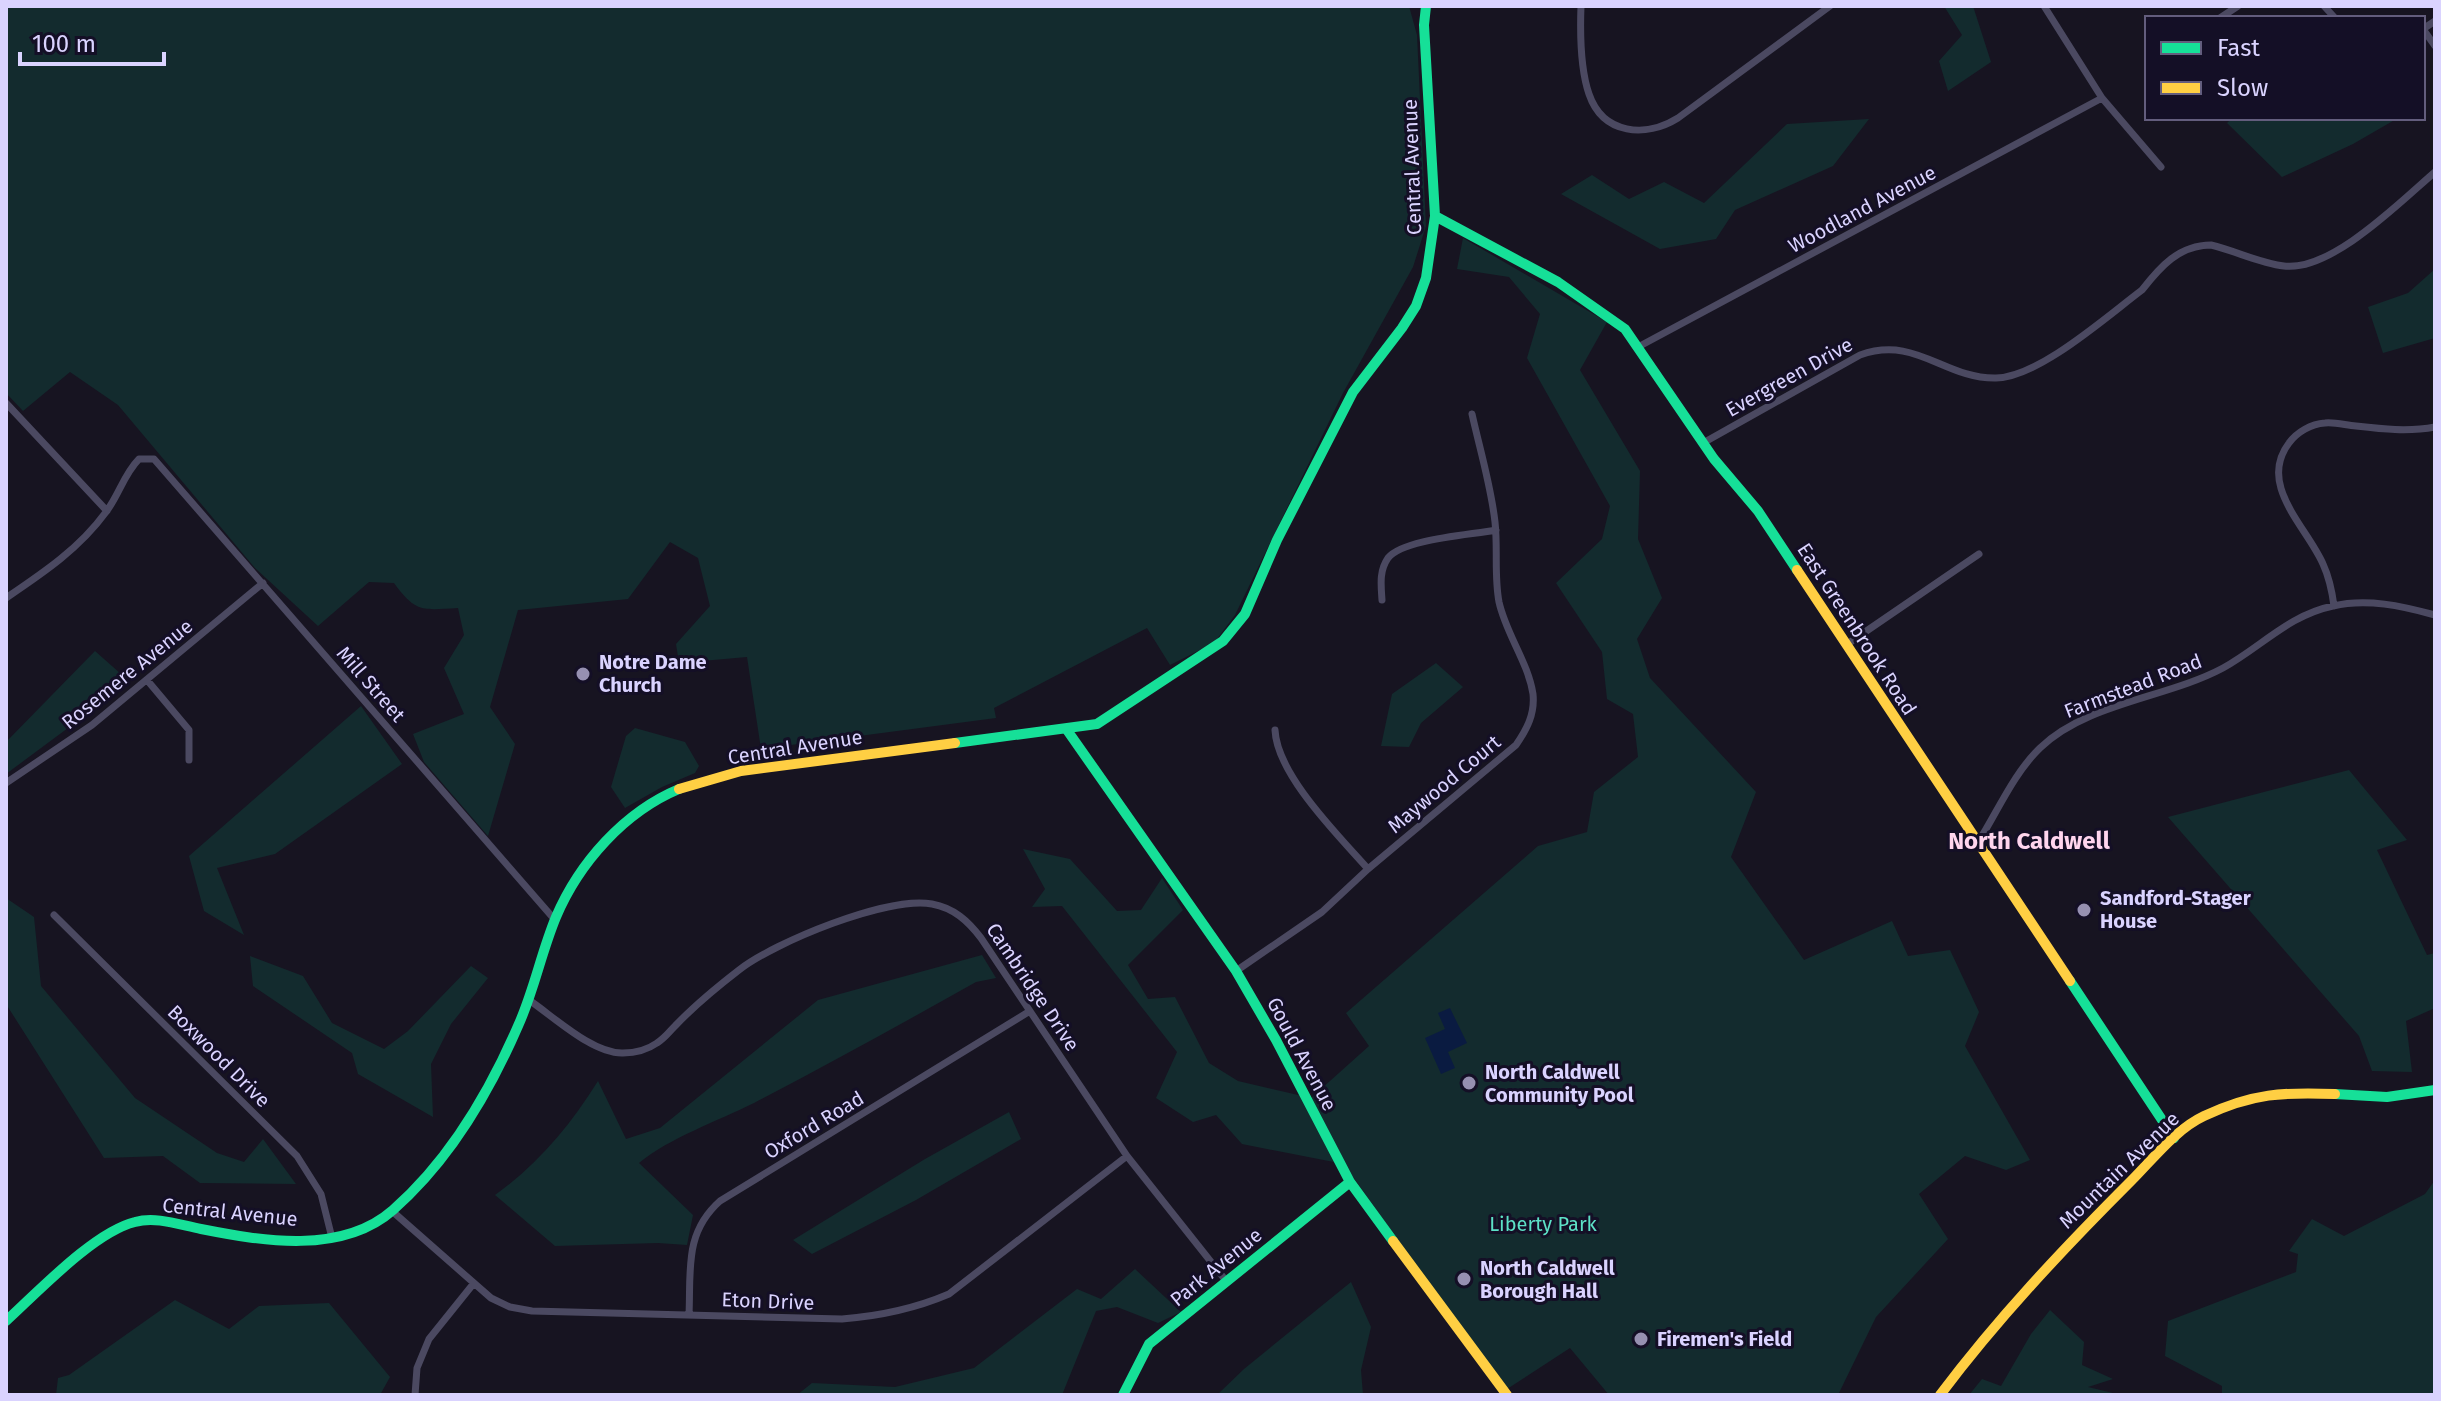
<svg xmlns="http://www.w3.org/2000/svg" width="2441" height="1401" font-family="'Fira Sans',sans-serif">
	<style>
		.green { fill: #132b2e }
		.water { fill: #0a1b41 }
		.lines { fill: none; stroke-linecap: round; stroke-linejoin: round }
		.street { stroke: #4b4961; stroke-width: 7 }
		.fast { stroke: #16e098; stroke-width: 10 }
		.slow { stroke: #ffcf43; stroke-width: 10 }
		.poi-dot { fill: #9690b1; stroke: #140f26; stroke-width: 3 }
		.labels { text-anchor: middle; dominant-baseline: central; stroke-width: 6; stroke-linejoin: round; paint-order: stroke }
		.street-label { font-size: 20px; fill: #dad3ff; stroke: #140f26 }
		.poi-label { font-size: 20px; font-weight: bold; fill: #dad3ff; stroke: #140f26; text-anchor: start }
		.park-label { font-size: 20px; fill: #5de1c6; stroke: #140f26 }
		.quarter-label { font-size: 24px; font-weight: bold; fill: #ffd5ee; stroke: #140f26 }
	</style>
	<rect width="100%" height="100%" fill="#171421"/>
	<path class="green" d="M6,6H1409L1417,35L1426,226L1413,267L1343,393L1235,615L1214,643L1170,665L1147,628L994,708L996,718L761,749L747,657L679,663L676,644L710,606L698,558L670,542L628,599L518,610L490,707L515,744L488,836L424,762L413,734L464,714L444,668L464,635L458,608C422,610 416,613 394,583L369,582L318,626L255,568L118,405L70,372L23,411L6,393Z
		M1944,6H1973L1991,62L1948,91L1939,61L1962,35Z
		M2232,118H2398L2353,144L2282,177L2227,123Z
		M1869,119L1833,166L1735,210L1716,239L1660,249L1561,194L1592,175L1629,199L1664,182L1704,203L1787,124Z
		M1463,238L1607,322L1580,370L1640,471L1638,539L1662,598L1637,639L1650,678L1756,792L1731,857L1804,960L1892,921L1908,956L1950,950L1979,1012L1965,1046L2030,1160L2006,1170L1965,1156L1919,1194L1948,1239L1876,1317L1838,1395H1609L1570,1348L1504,1391L1344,1164L1242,1144L1216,1115L1193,1122L1156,1098L1177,1052L1062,906L1032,907L1045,889L1023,849L1070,859L1117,911L1141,910L1162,878L1183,910L1128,965L1148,999L1175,997L1209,1063L1238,1081L1311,1098L1369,1046L1346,1013L1538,846L1587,832L1594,792L1638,757L1633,714L1607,699L1602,652L1556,583L1602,539L1610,506L1527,358L1540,314L1509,277L1457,269Z
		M2435,269V338L2383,353L2368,307L2408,293Z
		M95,651L130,682L6,774V742Z
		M1436,663L1463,687L1421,723L1409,747L1381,746L1392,694Z
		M361,706L402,764L275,854L217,868L244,935L204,911L189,856Z
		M635,728L685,742L699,766L695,773L662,787L625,808L611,787L626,736Z
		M2349,770L2407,840L2377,850L2427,955L2435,953V1008L2406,1021L2412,1072L2372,1071L2359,1036L2168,817Z
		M6,898L34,917L41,986L135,1098L217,1153L244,1162L263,1139L296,1184L200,1183L163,1156L104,1158L6,1004Z
		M982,955L996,978L976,982C903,1023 829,1064 754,1103C718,1121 669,1138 639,1163L693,1215L687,1245L658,1243L555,1246L495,1195C537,1165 570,1126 598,1081L626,1139L660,1128L818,1000Z
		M250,956L303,976L332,1023L384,1049L408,1031L471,966L488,978L451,1024L431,1064L433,1117L358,1074L352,1053L253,986Z
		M1009,1112L1021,1139L916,1200L812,1254L793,1240L925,1159Z
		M2435,1180V1395H2222V1386L2165,1356L2168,1321L2296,1272L2298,1254L2289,1251L2312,1219L2344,1236L2425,1194Z
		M1135,1269L1181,1312L1158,1323L1117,1307L1096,1311L1062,1395H797L812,1383L895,1387L974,1368L1077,1289L1101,1299Z
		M1351,1282L1371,1327L1361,1370L1363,1395H1217L1244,1369Z
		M175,1300L229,1329L259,1306L329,1303L390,1377L380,1395H56L58,1378L69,1375Z
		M2050,1310L2084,1342L2082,1365L2113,1379L2088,1387L2121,1395H1969L1982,1379L2001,1386L2031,1334Z"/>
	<path class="water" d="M1450,1008L1467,1043L1448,1052L1455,1068L1441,1074L1425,1038L1445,1029L1438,1013Z"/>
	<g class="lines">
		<path class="street" d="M1581,6C1580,33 1580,68 1589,94C1603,135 1646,138 1678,118L1830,6
			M2044,6L2102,98L2161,167
			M2324,6L2335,18
			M2220,18L2238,6
			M2435,21L2423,29L2435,46
			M1638,347L2102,98
			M6,403L107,511
			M1703,443L1860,355C1916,335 1944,379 1996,378C2039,377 2106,317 2142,290C2160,267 2179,245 2211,245C2236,251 2259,263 2284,266C2331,272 2400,202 2435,172
			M6,598C43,573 79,549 106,512C119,495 124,474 139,459H154L555,920
			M1382,600C1381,585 1379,571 1388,558C1403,539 1471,535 1496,530
			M2334,606C2332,591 2329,577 2323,564C2307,527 2257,485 2289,443C2297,432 2311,424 2325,423C2335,422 2345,425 2356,426C2382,429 2408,432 2435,427
			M1846,645L1979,554
			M147,680L189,730V760
			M1275,730C1277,775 1339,836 1368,869
			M6,783L92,725L263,583
			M1977,844C1997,813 2013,774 2040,748C2086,703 2167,698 2223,668C2261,647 2289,615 2333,606C2367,598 2402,606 2435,615
			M54,915L297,1156L321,1194L332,1238
			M1236,971L1322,912L1368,869L1516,745C1527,729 1535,714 1533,694C1528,662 1506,634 1499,602C1494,576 1498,549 1495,522C1491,486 1480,450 1472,414
			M529,1000C554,1017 593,1054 623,1053C635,1053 647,1050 657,1043C665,1038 669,1032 675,1026C694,1006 717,987 739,970C775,942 887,896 932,904C954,908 968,921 981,938L1127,1156L1227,1282
			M392,1211L491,1298L510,1307L532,1311L842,1319C880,1316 914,1309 949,1294L1127,1156
			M689,1315C691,1270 684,1233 720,1201L1030,1011
			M415,1395L417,1368L429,1339L474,1283"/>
		<path class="fast" d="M1435,216L1558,282L1625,329L1714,459L1758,511L1797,570
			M1067,730L1236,971L1276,1040L1350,1182L1393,1241
			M955,743L1097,724L1223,641L1245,614L1277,540L1353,392L1402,328L1416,306L1426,278L1435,216L1424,25L1426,6
			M2070,981L2174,1138
			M2335,1094L2387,1097L2435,1090
			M6,1321C38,1292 94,1232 135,1222C156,1216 180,1225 201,1229C262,1241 342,1255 393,1210C449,1161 489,1093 518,1026C534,991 541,953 556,917C579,863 624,812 679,789
			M1123,1395L1149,1344L1350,1182"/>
		<path class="slow" d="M1797,570L2070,981
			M679,789L741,771L955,743
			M1393,1241L1507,1395
			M1940,1395C1998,1318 2063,1249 2131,1181C2153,1159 2176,1129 2204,1116C2253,1093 2283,1092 2335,1094"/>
	</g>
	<g class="poi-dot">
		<circle cx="583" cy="674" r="8"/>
		<circle cx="2084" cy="910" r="8"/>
		<circle cx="1469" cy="1083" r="8"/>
		<circle cx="1464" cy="1279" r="8"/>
		<circle cx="1641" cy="1339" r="8"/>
	</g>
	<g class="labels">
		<g class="street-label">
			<text transform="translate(1412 167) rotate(-92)">Central Avenue</text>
			<text transform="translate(1862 209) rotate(-28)">Woodland Avenue</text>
			<text transform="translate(1789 377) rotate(-29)">Evergreen Drive</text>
			<text transform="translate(1857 629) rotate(57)">East Greenbrook Road</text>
			<text transform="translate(127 674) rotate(-39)">Rosemere Avenue</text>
			<text transform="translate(371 684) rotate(49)">Mill Street</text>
			<text transform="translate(2133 686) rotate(-21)">Farmstead Road</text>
			<text transform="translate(795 747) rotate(-9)">Central Avenue</text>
			<text transform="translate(1444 784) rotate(-40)">Maywood Court</text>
			<text transform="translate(1033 987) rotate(56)">Cambridge Drive</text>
			<text transform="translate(1302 1054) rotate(62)">Gould Avenue</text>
			<text transform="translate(219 1056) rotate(45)">Boxwood Drive</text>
			<text transform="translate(814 1125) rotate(-31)">Oxford Road</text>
			<text transform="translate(2119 1170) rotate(-44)">Mountain Avenue</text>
			<text transform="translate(230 1212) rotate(6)">Central Avenue</text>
			<text transform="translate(1216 1267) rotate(-39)">Park Avenue</text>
			<text transform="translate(768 1301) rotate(2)">Eton Drive</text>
		</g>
		<g class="poi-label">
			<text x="599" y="662">Notre Dame<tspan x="599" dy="23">Church</tspan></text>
			<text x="2100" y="898">Sandford-Stager<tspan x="2100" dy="23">House</tspan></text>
			<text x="1485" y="1072">North Caldwell<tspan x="1485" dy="23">Community Pool</tspan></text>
			<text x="1480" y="1268">North Caldwell<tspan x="1480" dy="23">Borough Hall</tspan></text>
			<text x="1657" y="1339">Firemen's Field</text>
		</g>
		<g class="park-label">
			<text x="1543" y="1224">Liberty Park</text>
		</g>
		<g class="quarter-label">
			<text x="2029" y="841">North Caldwell</text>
		</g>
	</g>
	<rect width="2441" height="1401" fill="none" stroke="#dad3ff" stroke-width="16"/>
	<rect x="2145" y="16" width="280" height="104" fill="#140f26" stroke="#635d7d" stroke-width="2"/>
	<rect x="2161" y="42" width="40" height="12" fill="#16e098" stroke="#635d7d" stroke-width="2"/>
	<text x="2217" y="56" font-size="24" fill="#dad3ff">Fast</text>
	<rect x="2161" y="82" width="40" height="12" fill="#ffcf43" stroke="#635d7d" stroke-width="2"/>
	<text x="2217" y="96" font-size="24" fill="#dad3ff">Slow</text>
	<path d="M20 52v12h144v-12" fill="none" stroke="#dad3ff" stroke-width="4"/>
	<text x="32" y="52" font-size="24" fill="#dad3ff" stroke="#140f26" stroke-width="6" paint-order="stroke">100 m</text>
</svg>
